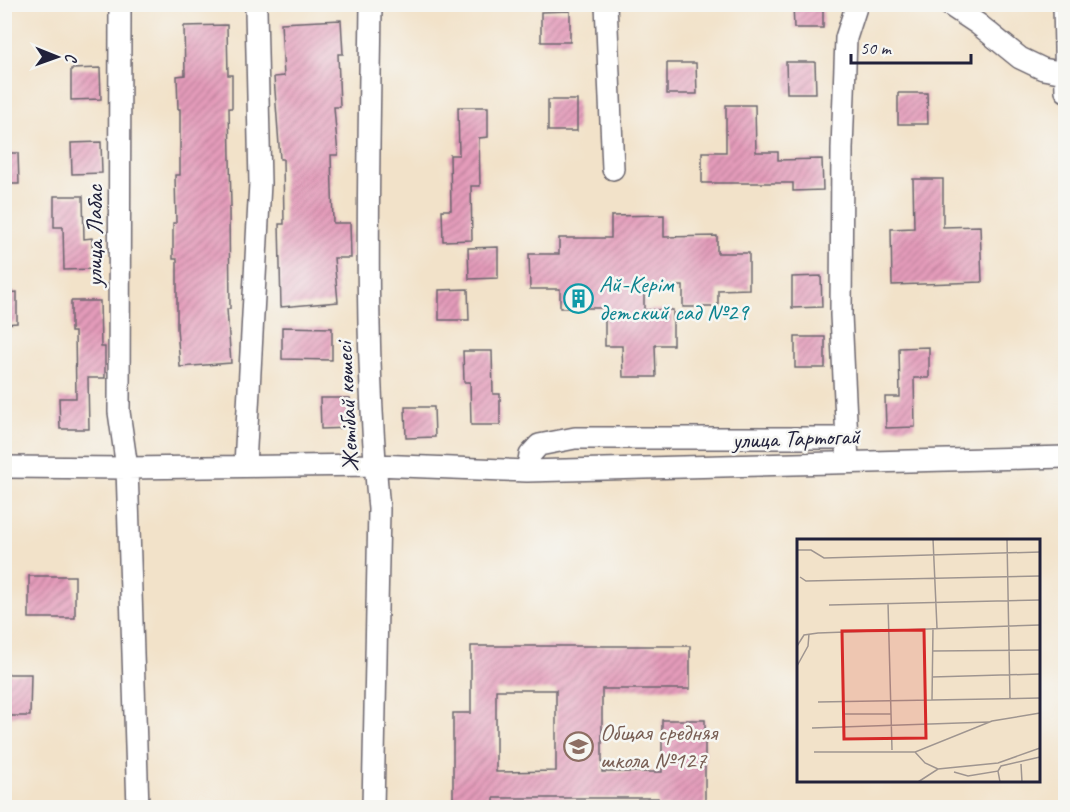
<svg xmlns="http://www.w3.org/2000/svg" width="1070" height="812" font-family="Caveat,sans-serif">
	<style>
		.building { fill: url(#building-hatch); fill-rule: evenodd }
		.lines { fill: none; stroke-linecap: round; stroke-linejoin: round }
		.minor-casing { stroke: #6b656d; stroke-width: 24 }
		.minor { stroke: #fff; stroke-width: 21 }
		.labels { text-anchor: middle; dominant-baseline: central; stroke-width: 5; stroke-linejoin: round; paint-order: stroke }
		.street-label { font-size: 24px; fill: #22223b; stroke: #f6f6f2 }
		.culture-label { font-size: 24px; fill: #0d838f; stroke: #f6f6f2; text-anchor: start }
		.education-label { font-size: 24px; fill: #785e54; stroke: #f6f6f2; text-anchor: start }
		.inset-road { fill: none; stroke: #9f9590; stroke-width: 1.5 }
		.view { fill: #d62828; fill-opacity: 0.15; stroke: #d62828; stroke-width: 3 }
		.inset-edge { fill: none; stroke: #22223b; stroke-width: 3 }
	</style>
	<defs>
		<pattern id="building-hatch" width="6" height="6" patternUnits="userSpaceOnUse" patternTransform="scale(1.5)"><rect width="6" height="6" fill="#e49bba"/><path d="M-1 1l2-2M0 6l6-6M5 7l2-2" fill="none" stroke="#b87e98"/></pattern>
	</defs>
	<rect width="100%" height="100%" fill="#f6f6f2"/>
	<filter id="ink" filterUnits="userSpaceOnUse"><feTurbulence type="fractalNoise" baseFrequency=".0167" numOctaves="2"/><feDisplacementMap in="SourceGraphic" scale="12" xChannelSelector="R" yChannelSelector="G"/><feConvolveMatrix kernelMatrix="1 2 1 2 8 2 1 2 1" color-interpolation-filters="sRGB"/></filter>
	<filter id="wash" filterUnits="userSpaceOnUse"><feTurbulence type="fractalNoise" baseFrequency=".008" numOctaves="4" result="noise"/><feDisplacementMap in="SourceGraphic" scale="24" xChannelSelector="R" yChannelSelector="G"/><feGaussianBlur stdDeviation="1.35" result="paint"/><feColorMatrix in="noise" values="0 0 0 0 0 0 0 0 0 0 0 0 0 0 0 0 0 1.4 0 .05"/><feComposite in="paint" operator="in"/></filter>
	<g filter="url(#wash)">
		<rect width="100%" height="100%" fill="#f2e2c9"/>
		<g id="blocks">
			<path class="building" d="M793,4H823V28H794Z
				M570,11V42H541V12Z
				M341,20L343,54H338L340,107H334L338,155H331L333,223H350L351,258H334L338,302L281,307L279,224H284L283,159H280L274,77L284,76L281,23Z
				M227,25L228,75H232V108H229L231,207H229L230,309H227L231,363L180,367L177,328V259H173V223H176L175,175H180V109H178L177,76L185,75L184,26Z
				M786,62H815L816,93H787Z
				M667,63H696L697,94H667Z
				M100,68L101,99L71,100V69Z
				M898,93H927L928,124H898Z
				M548,100H577V131H548Z
				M726,105H755L756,152H778V160L822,159L823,190L793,191V183H702V152H726Z
				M458,107H488V137L479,138L480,186H471L472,240L443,241L442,210H451L450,155H459Z
				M101,142L102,173L72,174L71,143Z
				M4,153H18L19,184H4Z
				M913,179H943V227L980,226L982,282L892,285L891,229L914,228Z
				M54,196H83L84,239L92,238L93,269L64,270L63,227H54Z
				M664,215V237L717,236V253H749V289L718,290V307H683V286H644V310H673V345H655L656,377H623L622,346H605V308H560V289H530L529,254H559V238H611V216Z
				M498,247V278L469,279L468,248Z
				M821,276L822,307L792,308V277Z
				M468,289L469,320H439V290Z
				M17,292V323L4,324V293Z
				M71,301H100L101,347H105V378H88L89,429H60L59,398H76L75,332H71Z
				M282,327L332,328V360L282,359Z
				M795,337H825V368H795Z
				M929,347V378H914L915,427L886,428L885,397H900L899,348Z
				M463,351H492L493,394H500V425H471L470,382H464Z
				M320,398H350V428L321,429Z
				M405,407H434L435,437L406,438Z
				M29,576H75V618H29Z
				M471,646H690V689H602V772H662V720H705V807H658V798H494V807H453V713H471ZM496,690H556V771L496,772Z
				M4,674H31L30,716H4Z"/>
		</g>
	</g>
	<g filter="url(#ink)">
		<use href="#blocks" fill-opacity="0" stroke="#6b656d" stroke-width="1.5"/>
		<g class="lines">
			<defs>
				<path id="minor" d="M120,4L119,412L127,468L138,808
					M371,4C369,173 363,341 379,509L373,808
					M606,4L613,169
					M948,4L978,24L1020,58L1043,69L1065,73
					M1064,4L1066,91
					M848,462L841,315L842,149L846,38L857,4
					M245,465L260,183L256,10
					M4,467L127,468L375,465L527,471L1066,457
					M527,471L530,455L539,445L575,438H847"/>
			</defs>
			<use href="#minor" class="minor-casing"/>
			<use href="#minor" class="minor"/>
		</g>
	</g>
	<defs>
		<symbol id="building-ring" viewBox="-11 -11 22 22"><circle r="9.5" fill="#f6f6f2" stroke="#0f9aa8" stroke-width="1.5"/><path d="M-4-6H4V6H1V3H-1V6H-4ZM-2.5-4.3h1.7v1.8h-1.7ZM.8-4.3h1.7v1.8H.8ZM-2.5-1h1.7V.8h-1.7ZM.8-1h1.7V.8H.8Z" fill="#0f9aa8"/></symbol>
		<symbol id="school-ring" viewBox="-11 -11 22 22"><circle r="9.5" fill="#f6f6f2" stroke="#8d6e63" stroke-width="1.5"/><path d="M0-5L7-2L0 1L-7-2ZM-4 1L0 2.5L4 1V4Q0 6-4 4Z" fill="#8d6e63"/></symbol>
	</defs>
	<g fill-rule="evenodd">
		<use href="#building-ring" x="562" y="282" width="33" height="33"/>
		<use href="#school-ring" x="562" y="730" width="33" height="33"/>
	</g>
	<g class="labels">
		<g class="street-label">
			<text transform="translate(94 236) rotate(-90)">улица Лабас</text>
			<text transform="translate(347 407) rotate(-93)">Жетібай көшесі</text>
			<text transform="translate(796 438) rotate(-2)">улица Тартогай</text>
		</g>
		<g class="culture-label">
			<text x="599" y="284">Ай-Керім<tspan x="599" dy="28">детский сад №29</tspan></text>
		</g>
		<g class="education-label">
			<text x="600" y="732">Общая средняя<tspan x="600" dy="28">школа №127</tspan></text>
		</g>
	</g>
	<g transform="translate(797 539)">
		<rect width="243" height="243" fill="#f2e2c9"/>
		<path class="inset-road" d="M136,0L140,89M210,0L213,160M0,11H14L27,19L243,13M3,38L9,42L243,37M91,64L95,211M32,66L243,61M0,107L7,96L21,94L243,86M135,112L243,111M0,127L11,107L12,95M135,138L243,135M135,161L136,89M21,163L243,159M48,175H94M15,189L192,183M17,213H118M224,225L225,243M141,230L128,224L118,213L195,182L243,174M201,232L204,227L243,218M157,233L171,237L201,232L203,243M121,243L141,230L201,224L243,209"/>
		<path class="view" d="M127,91L129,199L47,200L45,92Z"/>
		<rect width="243" height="243" class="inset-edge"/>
	</g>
	<rect width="1070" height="812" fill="none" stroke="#f6f6f2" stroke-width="24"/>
	<g transform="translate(57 57) rotate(91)" stroke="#f6f6f2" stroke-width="4.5" paint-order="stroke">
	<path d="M0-4.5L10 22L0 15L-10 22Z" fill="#22223b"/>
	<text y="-9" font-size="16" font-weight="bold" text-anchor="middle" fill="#22223b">С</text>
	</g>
	<path d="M851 54v9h120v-9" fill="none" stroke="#22223b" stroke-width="3"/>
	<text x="860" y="54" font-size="18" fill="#22223b" stroke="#f6f6f2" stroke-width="4.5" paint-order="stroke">50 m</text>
</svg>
